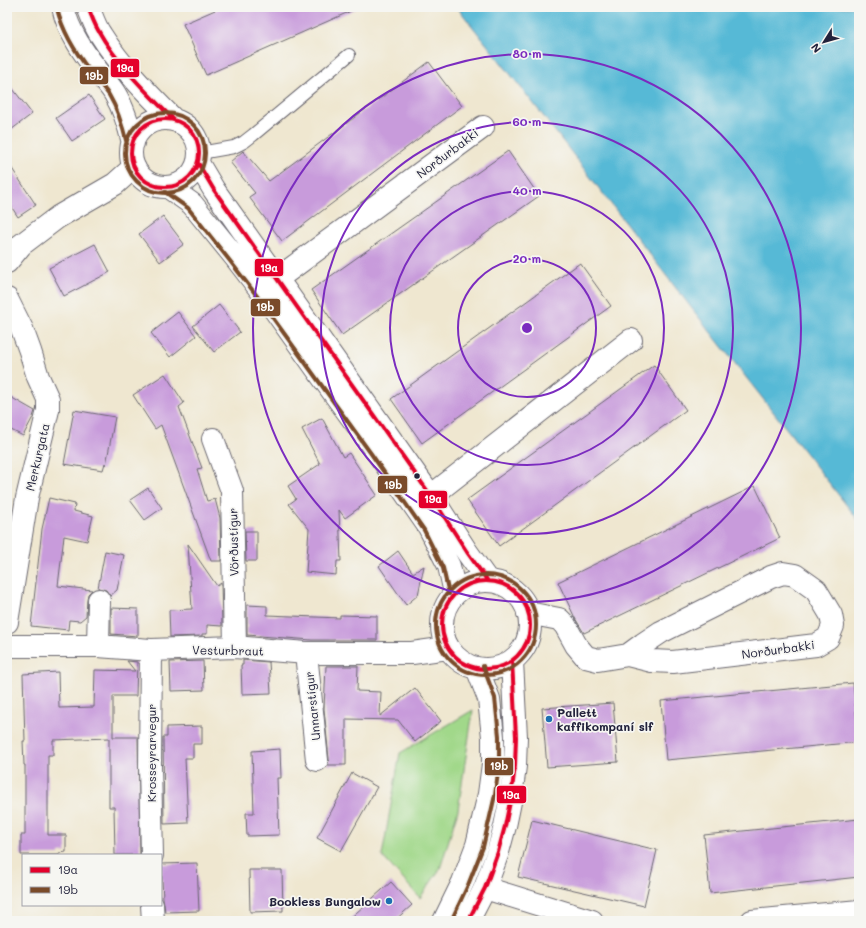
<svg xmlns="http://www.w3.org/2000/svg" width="866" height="928" font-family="Mali,sans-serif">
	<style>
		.green { fill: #a1d88a; stroke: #627d62 }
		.water { fill: #57b9d6; stroke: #3c6e88 }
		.building { fill: #c89bdb }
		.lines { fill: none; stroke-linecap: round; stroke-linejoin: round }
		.service-casing { stroke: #6a676f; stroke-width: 14 }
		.minor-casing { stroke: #6a676f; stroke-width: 24 }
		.secondary-casing { stroke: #6a676f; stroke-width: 24 }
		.service { stroke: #fff; stroke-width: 12 }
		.minor { stroke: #fff; stroke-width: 22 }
		.secondary { stroke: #fff; stroke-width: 22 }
		.bus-1-casing { stroke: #f6f6f2; stroke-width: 7 }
		.bus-2-casing { stroke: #f6f6f2; stroke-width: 7 }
		.bus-1 { stroke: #e4002b; stroke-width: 4 }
		.bus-2 { stroke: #7a4b2a; stroke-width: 4 }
		.ring { fill: none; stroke: #7b2cbf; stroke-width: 2 }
		.bus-dot { fill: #22223b; stroke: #f6f6f2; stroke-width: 1.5 }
		.poi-dot { fill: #1f6fb2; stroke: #f6f6f2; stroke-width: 1.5 }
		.labels { text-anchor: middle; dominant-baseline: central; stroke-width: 3.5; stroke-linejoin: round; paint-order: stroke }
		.street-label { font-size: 12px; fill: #22223b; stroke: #f6f6f2 }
		.poi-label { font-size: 12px; font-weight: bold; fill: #22223b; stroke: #f6f6f2; text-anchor: start }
		.centre { fill: #7b2cbf; stroke: #f6f6f2; stroke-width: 2 }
		.ring-label { font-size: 12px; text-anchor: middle; font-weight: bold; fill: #7b2cbf; stroke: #f6f6f2; stroke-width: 3.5; stroke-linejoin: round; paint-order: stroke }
		.line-badge { stroke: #f6f6f2; stroke-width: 1.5 }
		.badge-label { font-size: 11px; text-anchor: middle; font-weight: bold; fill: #fff }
	</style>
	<rect width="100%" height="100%" fill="#f6f6f2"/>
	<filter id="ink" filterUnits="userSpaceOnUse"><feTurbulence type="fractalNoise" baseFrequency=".025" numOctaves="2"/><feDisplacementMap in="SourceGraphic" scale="8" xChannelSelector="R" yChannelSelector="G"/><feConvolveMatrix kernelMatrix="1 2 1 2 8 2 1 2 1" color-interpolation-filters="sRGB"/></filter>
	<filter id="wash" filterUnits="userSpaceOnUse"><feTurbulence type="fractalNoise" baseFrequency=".012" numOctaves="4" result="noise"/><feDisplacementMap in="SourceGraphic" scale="16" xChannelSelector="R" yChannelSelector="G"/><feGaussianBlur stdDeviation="0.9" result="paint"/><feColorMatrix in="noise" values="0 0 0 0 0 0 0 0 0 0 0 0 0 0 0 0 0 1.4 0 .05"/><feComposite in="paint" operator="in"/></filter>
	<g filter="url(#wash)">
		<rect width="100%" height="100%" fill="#efe7d0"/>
		<path class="green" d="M473,710L458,810L440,869L420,898L382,856L400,753Z"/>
		<path class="water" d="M457,7H859V521L675,287L541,113Z"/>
		<g id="blocks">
			<path class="building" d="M222,7H360L206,75L183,24Z
				M429,62L462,106L282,241L249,197L255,193L230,162L243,151L269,181Z
				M7,81L32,114L7,133Z
				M89,95L105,119L72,141L56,118Z
				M508,151L539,196L342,335L311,290Z
				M7,161L36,205L18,217L7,200Z
				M163,216L184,244L160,262L139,234Z
				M95,244L110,272L64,296L49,268Z
				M580,263L611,306L422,443L391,399Z
				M219,305L240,332L214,352L193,326Z
				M178,312L196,336L170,357L151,333Z
				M654,365L686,410L499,546L467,500Z
				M165,374L184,403L179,407L202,468L197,469L207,501L215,499L220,518L221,561H211L161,425L155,429L133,395Z
				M7,395L35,411L33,417L23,436L7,428Z
				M74,410L115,417L106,465L105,463L103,470L64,464Z
				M322,418L343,457L349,453L377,495L345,518L339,510L341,561H337L336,575L306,572L309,529L289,504L296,499L288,486L320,464L302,429Z
				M755,486L780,538L584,633L575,618L558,582Z
				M148,488L162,508L145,520L130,500Z
				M49,498L75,504L74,511L93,516L87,541L64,536L58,586L92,590L88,594L87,599L86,616L80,621L69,620L68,630L31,626L42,529Z
				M245,531H257V561H246Z
				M188,544L217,586L221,583L222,626L207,625V634H202V636L170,637L169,610L192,609Z
				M105,551L124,555L117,590L110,596L106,590L98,588Z
				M398,551L413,573L424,566L418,595L406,605L379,566Z
				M247,605L267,606V615L340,618V615L377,616V640H312L247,635Z
				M111,608L138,609V636L111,634Z
				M243,660L269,662L271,693L242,694L241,665H243Z
				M127,661L137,662L136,696H113V737H138L140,855H115L114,807H109V738L53,740V755H48V835H66V852L59,853V855H21V835H25V765H24L23,741H25L23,674L58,672L59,708L94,707L95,670L135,671Z
				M203,661L204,690L171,691L170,662Z
				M326,666H358L357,691L381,692L380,716L415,688L441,721L415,742L398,720L346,719V765H328L329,759L324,709Z
				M853,683L859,742L666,760L661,701Z
				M613,703L618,762L547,767L542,708Z
				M202,726V744H193V758H185L188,823L164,824L163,737H167V727Z
				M280,749L281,778H277L279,835L247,836L246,813H254L252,751Z
				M352,773L377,787L341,851L317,838Z
				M859,819V877L710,893L704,835Z
				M532,820L657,850L644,906L518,877Z
				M197,863L199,911L165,912L164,904L163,898L161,864Z
				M249,870H282L283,911L250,912Z
				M391,882L412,905L394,921H347Z"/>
		</g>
	</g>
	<g filter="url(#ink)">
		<use href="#blocks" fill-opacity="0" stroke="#6a676f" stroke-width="1"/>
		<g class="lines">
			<defs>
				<path id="service" d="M200,153L234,147L244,142L253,135L349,55"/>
				<path id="minor" d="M7,262L21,245L58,217L115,184L134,167
					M277,279L483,127
					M7,299L22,329L30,351L38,377L48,399V410L27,498L7,622
					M213,439L232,491L235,647
					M431,496L631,340
					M528,613L559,619L565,625L576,645L586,657L598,660L628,655L652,661L673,662L816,645L828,638L833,626L831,615L816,590L795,575L783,573L771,577L661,632L643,644L628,655
					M7,646H98L151,650L235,647L306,653H412L448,648
					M98,646L99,600
					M151,650L150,767L152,855
					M306,653L317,760
					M485,888L592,921
					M152,905L153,921
					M752,921L859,911"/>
				<path id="secondary" d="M63,7C68,32 85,55 100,74C105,81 111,87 115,94C124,109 129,126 133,143
					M88,7C92,16 95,27 101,35C121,67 148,94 174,120
					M131 153a34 34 0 1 1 68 0a34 34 0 1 1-68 0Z
					M198,163L214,190L431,496L467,552L487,580
					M168,187L192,204L235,257L262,292L336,396L377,452L429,527L449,566L455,593
					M442 625a44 44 0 1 1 88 0a44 44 0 1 1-88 0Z
					M444,921L463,882L477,845L489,794L493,764V737L489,699L477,668
					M468,921L485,888L498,852L505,826L511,797L515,766L516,737L512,661"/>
			</defs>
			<use href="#service" class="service-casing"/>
			<use href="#minor" class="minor-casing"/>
			<use href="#secondary" class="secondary-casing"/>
			<use href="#service" class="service"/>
			<use href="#minor" class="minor"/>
			<use href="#secondary" class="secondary"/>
			<defs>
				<path id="bus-1" d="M88,7C91,15 94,23 98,30C117,64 147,93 174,120
					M131 153a34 34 0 1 1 68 0a34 34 0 1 1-68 0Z
					M198,163L214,190L431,496L467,552L487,580
					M442 625a44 44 0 1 1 88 0a44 44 0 1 1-88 0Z
					M468,921L485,888L498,852L505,826L511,797L515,766L516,737L512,661"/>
				<path id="bus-2" d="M57,9C63,32 75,52 90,71C96,79 103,87 109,95C118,110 123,127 127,144
					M125 153a40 40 0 1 1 80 0a40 40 0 1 1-80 0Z
					M165,192L188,208L230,261L257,296L372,455L424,530L443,568L449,594
					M436 625a50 50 0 1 1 100 0a50 50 0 1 1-100 0Z
					M451,921L468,885L483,847L495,795L499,765V736L495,698L483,666"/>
			</defs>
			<use href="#bus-1" class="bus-1-casing"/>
			<use href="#bus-2" class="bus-2-casing"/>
			<use href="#bus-1" class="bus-1"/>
			<use href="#bus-2" class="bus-2"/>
		</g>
	</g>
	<g class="ring">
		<circle cx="527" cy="328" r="69"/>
		<circle cx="527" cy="328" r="137"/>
		<circle cx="527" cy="328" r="206"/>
		<circle cx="527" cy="328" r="274"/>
	</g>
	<circle class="bus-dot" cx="417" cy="476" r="3.5"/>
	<g class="poi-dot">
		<circle cx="549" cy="719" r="4"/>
		<circle cx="389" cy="901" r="4"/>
	</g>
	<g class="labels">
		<g class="street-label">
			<text transform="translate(447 153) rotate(-37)">Norðurbakki</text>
			<text transform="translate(37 457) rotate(-77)">Merkurgata</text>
			<text transform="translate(233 542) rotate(-91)">Vörðustígur</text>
			<text transform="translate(778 649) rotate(-8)">Norðurbakki</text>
			<text transform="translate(228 650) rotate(1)">Vesturbraut</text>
			<text transform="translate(312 706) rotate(-96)">Unnarstígur</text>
			<text transform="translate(151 753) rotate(-90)">Krosseyrarvegur</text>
		</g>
		<g class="poi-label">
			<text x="557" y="712">Pallett<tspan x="557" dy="14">kaffikompaní slf</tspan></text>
			<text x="381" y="901" text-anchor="end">Bookless Bungalow</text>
		</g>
	</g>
	<circle cx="527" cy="328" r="6" class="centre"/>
	<g class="ring-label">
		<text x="527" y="58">80 m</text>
		<text x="527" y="126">60 m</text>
		<text x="527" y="195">40 m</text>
		<text x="527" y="263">20 m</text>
	</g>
	<g class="line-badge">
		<rect x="110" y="58" width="30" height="20" rx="4" fill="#e4002b"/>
		<rect x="79" y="66" width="30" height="19" rx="4" fill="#7a4b2a"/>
		<rect x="254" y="258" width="30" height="19" rx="4" fill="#e4002b"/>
		<rect x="250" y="298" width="31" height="19" rx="4" fill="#7a4b2a"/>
		<rect x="377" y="475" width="31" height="19" rx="4" fill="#7a4b2a"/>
		<rect x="418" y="490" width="30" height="19" rx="4" fill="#e4002b"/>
		<rect x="484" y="757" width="30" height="19" rx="4" fill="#7a4b2a"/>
		<rect x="496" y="785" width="31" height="19" rx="4" fill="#e4002b"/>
	</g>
	<g class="badge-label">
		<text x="125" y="72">19a</text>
		<text x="94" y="80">19b</text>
		<text x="269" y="272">19a</text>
		<text x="265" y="311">19b</text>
		<text x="393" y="489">19b</text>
		<text x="433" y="503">19a</text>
		<text x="499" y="770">19b</text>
		<text x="511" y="799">19a</text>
	</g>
	<rect width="866" height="928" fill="none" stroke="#f6f6f2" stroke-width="24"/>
	<rect x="22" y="854" width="140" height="52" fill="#f6f6f2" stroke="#a1a1a9"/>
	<rect x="30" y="867" width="20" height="6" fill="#e4002b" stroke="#a1a1a9"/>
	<text x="58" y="874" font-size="12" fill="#22223b">19a</text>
	<rect x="30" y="887" width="20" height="6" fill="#7a4b2a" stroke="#a1a1a9"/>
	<text x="58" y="894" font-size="12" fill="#22223b">19b</text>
	<g transform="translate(824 42) rotate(233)" stroke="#f6f6f2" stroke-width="3" paint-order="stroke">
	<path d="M0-3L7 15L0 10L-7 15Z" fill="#22223b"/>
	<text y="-6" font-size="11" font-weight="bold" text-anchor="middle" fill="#22223b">N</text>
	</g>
</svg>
